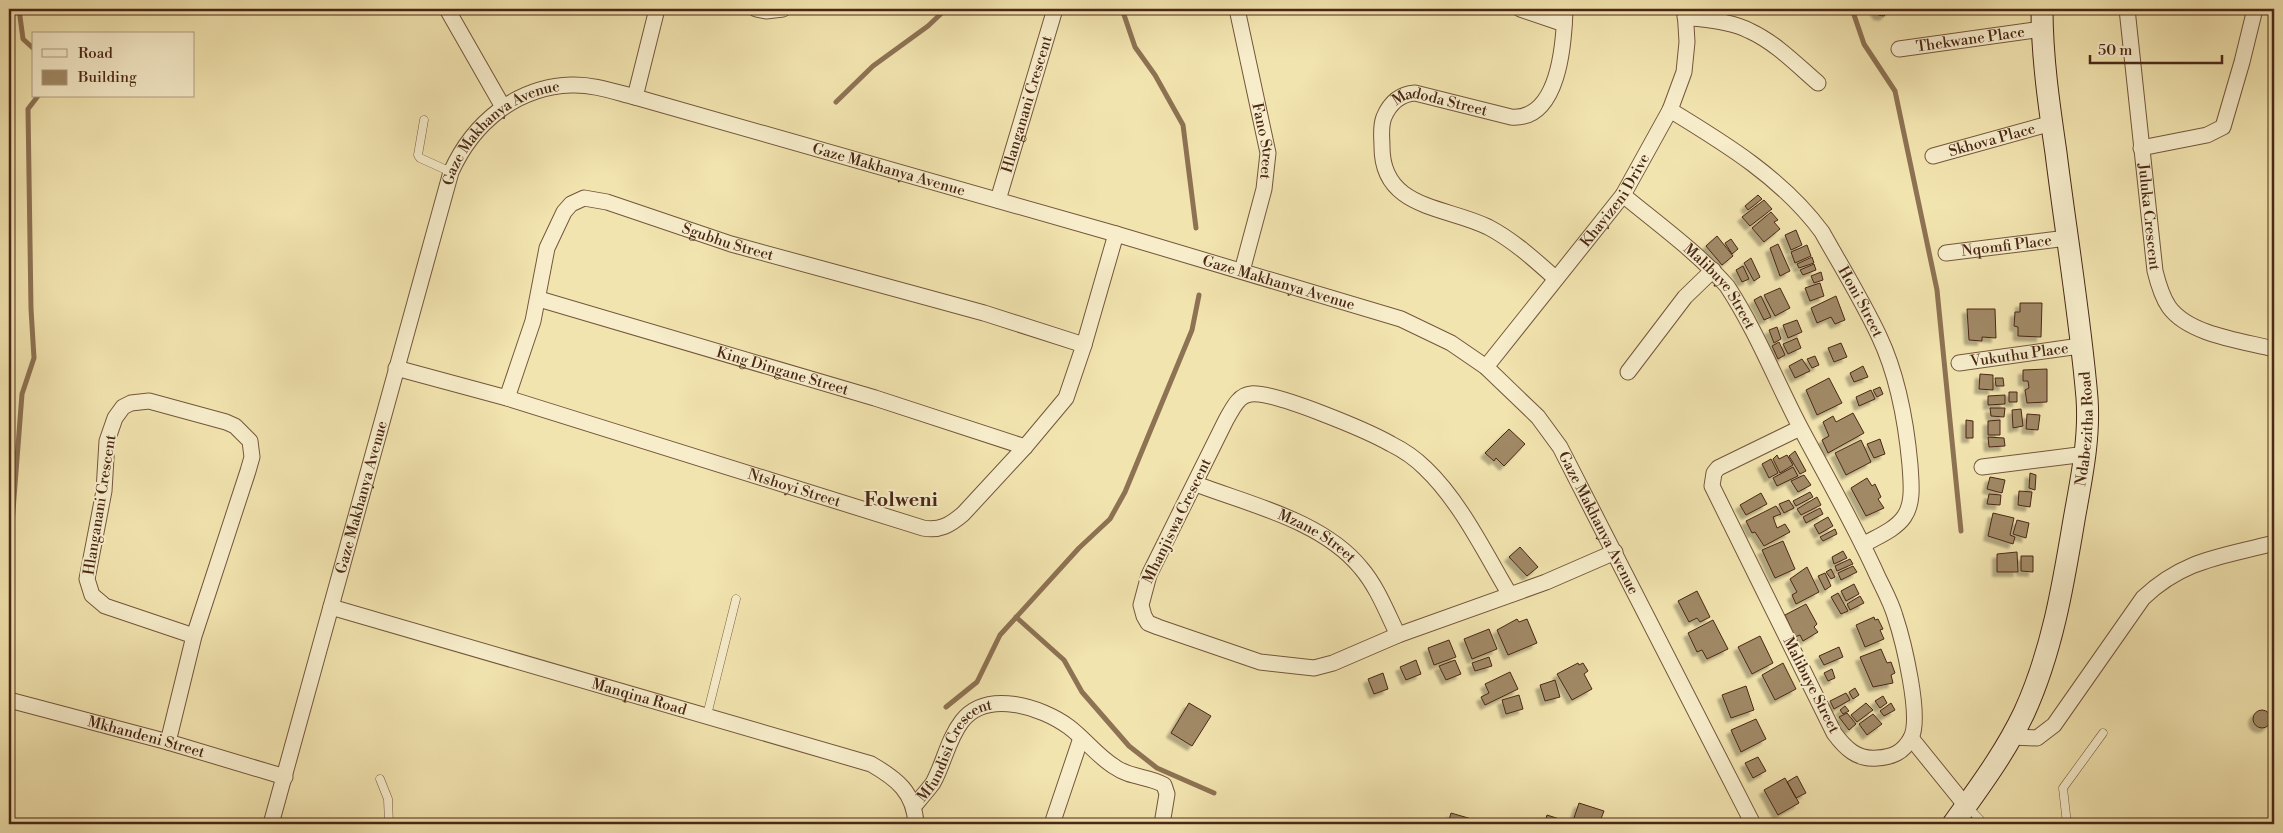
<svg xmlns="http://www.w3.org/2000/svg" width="2283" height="833" font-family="'Libre Bodoni',serif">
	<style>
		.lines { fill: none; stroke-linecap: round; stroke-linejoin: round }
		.stream { stroke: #8d7253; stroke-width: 5 }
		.building { fill: #a18966; stroke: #4a2716; filter: url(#shadow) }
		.lane-casing { stroke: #74563c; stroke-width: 9 }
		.street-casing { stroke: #74563c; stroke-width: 17 }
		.secondary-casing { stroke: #4a2716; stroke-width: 23 }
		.lane { stroke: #f7edcb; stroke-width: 8 }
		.street { stroke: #f7edcb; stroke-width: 15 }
		.secondary { stroke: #f7edcb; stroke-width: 21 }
		.labels { text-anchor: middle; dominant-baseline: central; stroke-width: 4; stroke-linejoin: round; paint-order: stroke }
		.street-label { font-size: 15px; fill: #4a2716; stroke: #f7edcb }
		.district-label { font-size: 20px; font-weight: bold; fill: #4a2716; stroke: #f7edcb }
	</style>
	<defs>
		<filter id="shadow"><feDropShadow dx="-4.5" dy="4.5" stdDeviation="1" flood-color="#0004"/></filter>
	</defs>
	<rect width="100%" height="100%" fill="#f2e4af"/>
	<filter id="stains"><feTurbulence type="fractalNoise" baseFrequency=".004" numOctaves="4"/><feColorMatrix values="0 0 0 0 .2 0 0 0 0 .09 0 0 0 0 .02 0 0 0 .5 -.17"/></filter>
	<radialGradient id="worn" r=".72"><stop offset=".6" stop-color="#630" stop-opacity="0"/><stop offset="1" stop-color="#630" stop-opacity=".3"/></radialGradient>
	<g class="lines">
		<path class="stream" d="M19,9L23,39L34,49
			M1122,9L1135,47L1155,75L1183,125L1196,228
			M1852,9L1864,44L1895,91L1937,290L1961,531
			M836,102L873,66L928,26L946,9
			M9,563L22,394L34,358L31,309L28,109L38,96
			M1016,617L1064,660L1082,692L1129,746L1157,768L1214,793
			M946,707L977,682L1000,635L1079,548L1110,519L1125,492L1192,330L1199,295"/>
	</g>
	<path class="building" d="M1874,9H1891L1884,16L1878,15Z
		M1758,195L1762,199L1748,210L1745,206Z
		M1764,200L1772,209L1750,226L1742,217Z
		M1771,212L1778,220L1774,222L1780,229L1764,242L1752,228Z
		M1796,230L1802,245L1791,250L1785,235Z
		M1717,236L1733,256L1722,265L1706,246Z
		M1731,239L1738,249L1732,254L1725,243Z
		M1778,244L1790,271L1780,276L1770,248Z
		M1807,245L1811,256L1795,263L1791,252Z
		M1812,257L1814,263L1799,268L1797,264Z
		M1751,258L1760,277L1754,281L1744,263Z
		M1814,264L1816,270L1803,275L1800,270Z
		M1743,266L1749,279L1742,282L1736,270Z
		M1821,272L1823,280L1814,283L1811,276Z
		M1820,283L1824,296L1810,301L1805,288Z
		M1780,288L1790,308L1775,316L1764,295Z
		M1761,296L1771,317L1764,320L1754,300Z
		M1836,296L1845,320L1835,324L1831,317L1817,323L1811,308Z
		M2020,303H2042L2041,337L2018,336V327L2014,326L2015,312H2020Z
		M1967,309H1995L1996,338L1982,337V341L1969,340Z
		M1797,320L1802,332L1788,338L1783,325Z
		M1777,327L1781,339L1774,343L1769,330Z
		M1797,338L1801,348L1788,354L1783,344Z
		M1779,342L1785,355L1778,359L1772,346Z
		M1841,343L1847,357L1834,362L1828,348Z
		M1815,356L1819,365L1812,368L1807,359Z
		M1802,359L1810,371L1795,378L1789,366Z
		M1863,366L1868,377L1854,382L1850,373Z
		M2047,369V402L2027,403L2025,390L2029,388L2028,381H2023V370Z
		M1980,374L1993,375V390L1979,389Z
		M1829,378L1842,403L1817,415L1806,390Z
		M1995,378H2003L2004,386H1996Z
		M1880,387L1883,394L1877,397L1873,390Z
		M1871,390L1875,399L1859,406L1856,397Z
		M2009,392H2017V402H2009Z
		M2005,395V404L1988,405V396Z
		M1990,408H2005L2004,417L1991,416Z
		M2021,409L2023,426L2013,428L2012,410Z
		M1853,413L1864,433L1828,453L1822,440L1829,436L1823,422L1833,416L1836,422Z
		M2027,414L2040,415L2038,430L2026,429Z
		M1966,420L1973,421V438H1966Z
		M2000,420V435H1988V421Z
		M1509,429L1525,444L1504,466L1496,458L1494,461L1485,453Z
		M1988,437L2004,438L2005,446L1989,447Z
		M1880,439L1885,454L1874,458L1867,444Z
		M1861,440L1871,462L1846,475L1835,453Z
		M1795,451L1806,471L1800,474L1789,456Z
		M1777,455L1779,459L1787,455L1793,465L1780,473L1773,459Z
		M1771,459L1778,473L1769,478L1762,464Z
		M1793,467L1798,476L1777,486L1773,478Z
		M2030,473L2036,475L2035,490L2029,488Z
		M1804,475L1811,485L1798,492L1791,481Z
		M1990,477L2005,480L2002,493L1987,489Z
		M1867,478L1872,486L1875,484L1881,497L1878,499L1884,508L1866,516L1851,488Z
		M2019,491L2032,492L2030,507L2018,505Z
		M1810,492L1813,497L1796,506L1793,501Z
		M1761,493L1767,504L1746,515L1740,505Z
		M1989,494L2001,495L2000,505L1987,504Z
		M1817,497L1821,505L1801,515L1797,509Z
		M1789,500L1794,508L1784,513L1779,504Z
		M1776,506L1781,514L1773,517L1777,528L1785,524L1790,532L1764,546L1755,532L1752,533L1746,521Z
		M1820,508L1823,514L1806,523L1803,517Z
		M1993,513L2014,518L2010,535L2015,537L2013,544L1988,536Z
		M1828,517L1833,526L1819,534L1814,525Z
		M2017,520L2029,523L2026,538L2013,534Z
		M1835,529L1837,534L1823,541L1820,537Z
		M1783,541L1795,569L1775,578L1762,550Z
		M1520,547L1538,567L1527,576L1509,557Z
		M1843,551L1847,558L1834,564L1832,557Z
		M2017,552L2018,572H1997V554Z
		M2021,556H2033V572L2021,571Z
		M1850,559L1853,564L1837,571L1835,566Z
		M1853,566L1857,572L1841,580L1838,573Z
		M1807,567L1819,592L1796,604L1792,595L1797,592L1790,579Z
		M1831,569L1835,577L1831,579L1826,572Z
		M1825,573L1831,586L1825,590L1818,576Z
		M1854,584L1859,594L1846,601L1841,591Z
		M1697,591L1710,617L1700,622L1697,618L1689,622L1678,601Z
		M1838,593L1848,611L1841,614L1831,597Z
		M1860,596L1864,603L1850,610L1847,604Z
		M1806,604L1817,624L1814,627L1818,632L1803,641L1800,635L1795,637L1785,615Z
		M1874,617L1875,620L1878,619L1883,629L1880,630L1884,639L1865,647L1856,625Z
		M1517,619L1519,622L1527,619L1537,643L1508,655L1497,630Z
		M1713,620L1728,649L1707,659L1702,650L1697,652L1688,633Z
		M1489,629L1497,649L1472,659L1464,639Z
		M1760,636L1773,663L1752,674L1738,647Z
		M1449,640L1456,657L1434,665L1428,648Z
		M1839,647L1843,657L1824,665L1819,656Z
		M1881,649L1887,663L1891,662L1895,673L1891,675L1893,683L1873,687L1860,657Z
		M1489,657L1492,666L1475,671L1472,663Z
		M1416,660L1421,674L1406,680L1400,667Z
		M1455,660L1461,674L1446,680L1439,666Z
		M1578,663L1579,665L1583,663L1588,671L1584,674L1592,689L1572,700L1557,674Z
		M1783,663L1796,689L1775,700L1762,675Z
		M1832,669L1835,678L1828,681L1824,673Z
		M1510,672L1518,689L1485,705L1481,697L1489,693L1485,684Z
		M1383,673L1388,689L1374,694L1368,679Z
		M1555,680L1560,697L1545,701L1540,685Z
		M1746,686L1754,710L1731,718L1722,695Z
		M1855,688L1859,695L1853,699L1849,692Z
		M1846,693L1850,700L1834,709L1830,701Z
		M1519,695L1523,709L1506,714L1502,700Z
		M1883,696L1887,703L1880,708L1875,701Z
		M1189,703L1211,716L1192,746L1171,733Z
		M1866,703L1873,710L1857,722L1851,715Z
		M1891,703L1895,710L1884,716L1880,711Z
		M1845,706L1849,711L1843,714L1840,710Z
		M2253 719a9 9 0 1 1 18 0a9 9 0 1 1-18 0Z
		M1847,713L1856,724L1849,730L1839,717Z
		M1873,714L1882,724L1867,735L1859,724Z
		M1756,719L1766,739L1741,752L1731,730Z
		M1758,757L1766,771L1753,778L1745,763Z
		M1797,776L1806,793L1796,798L1787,782Z
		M1785,778L1799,803L1778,815L1764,790Z
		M1579,803L1604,811L1599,824H1572Z
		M1451,813L1489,824H1448Z
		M1547,815L1572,823V824H1544Z"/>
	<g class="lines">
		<defs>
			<path id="lane" d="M424,120L418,155L420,158L451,172
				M707,715L736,599
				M380,779L388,799L389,824
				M1968,807L1984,824
				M2067,824L2063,788L2103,733"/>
			<g id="street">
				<path d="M447,9L503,107"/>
				<path d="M756,9L766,11L783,9"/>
				<path id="s1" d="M1237,9L1268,153L1264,189L1242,271"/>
				<path d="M1520,9L1564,24"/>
				<path id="s2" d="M2127,9L2155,271C2158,283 2162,297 2169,307C2189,335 2243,341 2274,349"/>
				<path d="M1685,17C1706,20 1731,21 1750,31C1776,43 1797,65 1818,83"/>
				<path id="s3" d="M1899,49L2042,29"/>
				<path d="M635,97L657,9"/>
				<path id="s4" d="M1670,110C1726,144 1783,179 1822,232C1841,266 1862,300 1879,336C1898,376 1906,421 1910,465C1911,482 1914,503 1904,517C1895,530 1876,537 1863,545"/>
				<path d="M2141,148L2207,135L2223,127L2242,62L2255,9"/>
				<path id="s5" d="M1933,156L2052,123"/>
				<path id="s6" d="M1623,195C1658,224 1697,252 1727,286C1756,330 1776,381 1800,427C1826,476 1854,524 1877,575C1883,588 1891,602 1895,616C1903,640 1922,717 1911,738C1903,753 1892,757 1877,758C1857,760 1845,748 1834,733L1712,486L1714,473L1718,468L1800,428"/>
				<path id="s7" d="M998,200L1055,9"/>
				<path id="s8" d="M1946,253L2067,238"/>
				<path id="s9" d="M1555,278C1535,260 1513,240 1488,227C1445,206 1382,209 1382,147C1382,137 1380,127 1384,117C1390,103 1400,94 1415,93L1511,117C1559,121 1564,44 1565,9"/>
				<path id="s10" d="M539,299L875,398L1025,447"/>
				<path id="s11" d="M1959,363L2080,346"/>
				<path id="s12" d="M1486,367L1623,195L1670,110L1684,72L1687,42L1685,9"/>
				<path id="s13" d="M396,368L507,398L923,528C940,531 950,525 963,514L1025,447L1066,398L1084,345L1116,234"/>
				<path d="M1628,372L1685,297L1713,270"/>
				<path id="s14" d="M507,398L533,321L547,248L564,212L571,204L584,198L607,202L731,244L984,313L1084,345"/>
				<path d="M1982,467L2086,454"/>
				<path id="s15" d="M1196,484C1251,505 1323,521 1361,568C1378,588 1387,613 1398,635"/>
				<path d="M1510,595C1485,553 1460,501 1425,468C1415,458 1403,450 1391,444C1368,431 1274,391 1251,394C1238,395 1232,410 1226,420L1149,575L1141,605L1144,616L1148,623L1158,627L1260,662L1314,668L1333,663L1398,635L1546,582L1615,552"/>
				<path id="s16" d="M331,607L871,764C897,779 914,792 916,824"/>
				<path id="s17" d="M9,700L168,742L285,777"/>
				<path d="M2012,737L2037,738L2054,725L2143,598C2184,559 2222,557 2274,543"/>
				<path d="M1911,738L1966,806"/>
				<path d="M168,742L194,636L248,471L252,457L250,441L235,426L226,422L149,401L131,403L123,407L115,418L107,441L104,491L87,579L92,595L105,606L194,636"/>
				<path id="s18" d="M914,806C920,799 927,791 933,783C944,763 948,739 962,721C987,689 1042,707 1069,727C1085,739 1097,756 1115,767C1130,778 1149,776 1164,785L1167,794L1162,824"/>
				<path id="s19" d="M271,824L451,172C473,123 516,87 571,85C593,84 615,92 635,97L1116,234L1401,319L1451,343L1486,367L1538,417L1560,447L1753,824"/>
				<path d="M1052,824L1081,738"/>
			</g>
			<g id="secondary">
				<path id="s20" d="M1953,824C1978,789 2005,753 2024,713C2052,652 2063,586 2074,520C2081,480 2090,439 2087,398C2080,316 2066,234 2056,153C2049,105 2042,57 2042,9"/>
			</g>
		</defs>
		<use href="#lane" class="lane-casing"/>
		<use href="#street" class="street-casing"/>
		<use href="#secondary" class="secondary-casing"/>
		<use href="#lane" class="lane"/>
		<use href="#street" class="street"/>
		<use href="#secondary" class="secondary"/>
	</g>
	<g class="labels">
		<g class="street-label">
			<text stroke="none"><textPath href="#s3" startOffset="72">Thekwane Place</textPath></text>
			<text stroke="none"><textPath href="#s7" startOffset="100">Hlanganani Crescent</textPath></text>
			<text stroke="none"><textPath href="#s9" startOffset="326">Madoda Street</textPath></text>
			<text stroke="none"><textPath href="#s19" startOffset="742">Gaze Makhanya Avenue</textPath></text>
			<text stroke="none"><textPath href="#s5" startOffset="61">Skhova Place</textPath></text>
			<text stroke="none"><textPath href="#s1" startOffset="135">Fano Street</textPath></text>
			<text stroke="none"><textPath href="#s19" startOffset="1162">Gaze Makhanya Avenue</textPath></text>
			<text stroke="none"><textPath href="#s12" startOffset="211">Khayizeni Drive</textPath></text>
			<text stroke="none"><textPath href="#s2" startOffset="209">Juluka Crescent</textPath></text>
			<text stroke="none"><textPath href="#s14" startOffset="371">Sgubhu Street</textPath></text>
			<text stroke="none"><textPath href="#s8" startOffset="61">Nqomfi Place</textPath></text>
			<text stroke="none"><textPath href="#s19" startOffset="1568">Gaze Makhanya Avenue</textPath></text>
			<text stroke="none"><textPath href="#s6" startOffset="134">Malibuye Street</textPath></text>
			<text stroke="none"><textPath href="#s4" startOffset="276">Honi Street</textPath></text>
			<text stroke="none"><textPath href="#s11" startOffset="61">Vukuthu Place</textPath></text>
			<text stroke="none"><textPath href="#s10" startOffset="254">King Dingane Street</textPath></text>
			<text stroke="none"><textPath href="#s20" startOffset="424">Ndabezitha Road</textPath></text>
			<text stroke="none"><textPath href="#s13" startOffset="416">Ntshoyi Street</textPath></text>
			<text stroke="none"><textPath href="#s19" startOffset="339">Gaze Makhanya Avenue</textPath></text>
			<text transform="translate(100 505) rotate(-81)">Hlanganani Crescent</text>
			<text transform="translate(1177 521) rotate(-64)">Mhanjiswa Crescent</text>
			<text stroke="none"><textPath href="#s19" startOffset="1988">Gaze Makhanya Avenue</textPath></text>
			<text stroke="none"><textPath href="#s15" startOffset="132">Mzane Street</textPath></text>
			<text transform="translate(1811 685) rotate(63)">Malibuye Street</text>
			<text stroke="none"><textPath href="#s16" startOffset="321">Manqina Road</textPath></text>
			<text stroke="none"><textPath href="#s17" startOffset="142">Mkhandeni Street</textPath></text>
			<text stroke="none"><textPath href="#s18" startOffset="71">Mfundisi Crescent</textPath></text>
		</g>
		<g class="district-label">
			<text x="901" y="500">Folweni</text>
		</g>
	</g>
	<rect width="2283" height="833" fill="none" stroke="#f2e4af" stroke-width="30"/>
	<rect x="10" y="10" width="2263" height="813" fill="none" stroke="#4a2716" stroke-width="2.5"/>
	<rect x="15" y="15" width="2253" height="803" fill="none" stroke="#4a2716"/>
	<rect x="32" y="32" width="162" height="65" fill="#f7edcb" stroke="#b29e83"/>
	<rect x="42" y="49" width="25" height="8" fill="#f7edcb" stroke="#b29e83"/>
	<text x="78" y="58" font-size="15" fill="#4a2716">Road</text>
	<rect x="42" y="70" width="25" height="15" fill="#a18966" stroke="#b29e83"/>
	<text x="78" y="82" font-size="15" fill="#4a2716">Building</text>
	<path d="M2090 55v8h132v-8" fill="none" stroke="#4a2716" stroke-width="2.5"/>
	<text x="2098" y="55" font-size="15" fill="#4a2716" stroke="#f7edcb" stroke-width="4" paint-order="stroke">50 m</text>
	<rect width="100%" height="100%" filter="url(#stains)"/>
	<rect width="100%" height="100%" fill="url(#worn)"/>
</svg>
